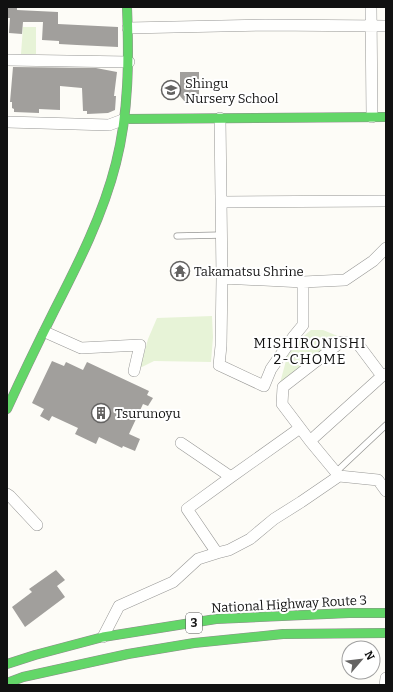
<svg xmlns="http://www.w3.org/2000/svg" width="393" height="692" font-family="Bitter,serif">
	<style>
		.green { fill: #e7f3d7 }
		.building { fill: #a19f9c }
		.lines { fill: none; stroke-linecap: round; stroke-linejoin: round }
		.lane-casing { stroke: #979795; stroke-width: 7 }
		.street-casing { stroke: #979795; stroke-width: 12 }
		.fast-casing { stroke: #8e8d8b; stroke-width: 10 }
		.lane { stroke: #fffffe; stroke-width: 5.5 }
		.street { stroke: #fffffe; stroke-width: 11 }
		.fast { stroke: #63d668; stroke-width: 9 }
		.labels { text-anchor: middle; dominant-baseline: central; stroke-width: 4; stroke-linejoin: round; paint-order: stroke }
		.shield { fill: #fff; stroke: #585858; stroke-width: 1 }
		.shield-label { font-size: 12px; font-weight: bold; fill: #111 }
		.poi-label { font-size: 13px; fill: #111; stroke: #fff; text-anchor: start }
		.street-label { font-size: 13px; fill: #111; stroke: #fff }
		.neighbourhood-label { font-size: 14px; letter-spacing: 1px; fill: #111; stroke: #fff }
	</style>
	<rect width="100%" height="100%" fill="#fdfcf7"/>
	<path class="green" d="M23,27H36V54H21Z
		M212,316L213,337L211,362L154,361L140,368L148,339L157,318Z
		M311,330H323L340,337L280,383L287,357L299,340Z"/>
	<path class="building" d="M7,7H17V10L58,12V24L118,27V47L77,45L59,44V41L42,40L43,22H23L22,34L9,33L10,18H7Z
		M13,67L96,68L117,72L114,96H116L115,110L108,113L87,114V111H83L82,88L60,86V110L39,109V113L14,112V109L12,108V102H10Z
		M180,72H199V102H185L180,96Z
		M52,361L64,366L66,362L83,370L87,362L149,391L147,395L153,398L148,406L143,404L129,434L140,439L135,451L123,446L122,448L99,437L96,444L75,434L78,428L52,416L49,421L40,416L44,409L32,403Z
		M56,570L65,580L57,586L65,597L25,627L12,607L32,592L29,589Z"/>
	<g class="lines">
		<defs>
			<path id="lane" d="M177,236L221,235
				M336,472L386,425"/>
			<path id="street" d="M371,7L372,117
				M128,28L265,25L386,26
				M7,60L129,62
				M220,118L222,278L221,346L219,365L264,386L271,369L294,336L303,325V282
				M7,122L109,125L125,119
				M221,202L386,201
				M222,278L303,282L345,280L373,261L386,248
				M45,332L81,348L140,345L134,371
				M382,376L358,344L341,342L283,387L282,404L310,441L339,476L378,480L386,491
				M300,428L231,477L187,509L217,553L229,550L250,539L274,519L301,502L339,476
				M310,441L382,376L386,374
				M181,443L231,477
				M7,494L10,496L37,525
				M103,637L119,606L173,582L198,559L217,553
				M385,685L386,678"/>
			<path id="fast" d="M125,119L386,117
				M7,409C22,376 38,343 54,311C78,264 103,215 116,163C129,112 129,59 127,7
				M7,664L35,655L103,637L216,619L349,613H386
				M7,683L23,677L128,654L194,643L283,634L386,633"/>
		</defs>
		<use href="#lane" class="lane-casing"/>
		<use href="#street" class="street-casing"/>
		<use href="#fast" class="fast-casing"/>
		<use href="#lane" class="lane"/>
		<use href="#street" class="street"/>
		<use href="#fast" class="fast"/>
	</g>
	<defs>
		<symbol id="school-ring" viewBox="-11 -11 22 22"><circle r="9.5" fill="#fff" stroke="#646362" stroke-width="1.5"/><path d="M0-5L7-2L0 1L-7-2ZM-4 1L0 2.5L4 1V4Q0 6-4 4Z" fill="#646362"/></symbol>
		<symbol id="temple-ring" viewBox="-11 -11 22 22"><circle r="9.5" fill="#fff" stroke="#646362" stroke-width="1.5"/><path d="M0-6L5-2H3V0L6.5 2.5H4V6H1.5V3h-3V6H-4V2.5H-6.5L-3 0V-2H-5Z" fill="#646362"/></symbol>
		<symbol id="building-ring" viewBox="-11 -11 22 22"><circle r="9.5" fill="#fff" stroke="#646362" stroke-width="1.5"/><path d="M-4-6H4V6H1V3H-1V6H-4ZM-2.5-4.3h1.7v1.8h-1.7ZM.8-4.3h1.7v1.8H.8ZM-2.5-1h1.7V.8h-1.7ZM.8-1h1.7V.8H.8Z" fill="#646362"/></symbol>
	</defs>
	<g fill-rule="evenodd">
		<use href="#school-ring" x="160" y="79" width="22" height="22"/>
		<use href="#temple-ring" x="169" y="260" width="22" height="22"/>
		<use href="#building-ring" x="90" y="402" width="22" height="22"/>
	</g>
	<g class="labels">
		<rect class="shield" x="186" y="613" width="16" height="20" rx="3"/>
		<g class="shield-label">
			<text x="194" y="623">3</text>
		</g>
		<g class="poi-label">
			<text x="185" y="83">Shingu<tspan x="185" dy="15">Nursery School</tspan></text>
			<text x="194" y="271">Takamatsu Shrine</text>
			<text x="115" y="413">Tsurunoyu</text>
		</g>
		<g class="street-label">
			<text transform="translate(289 604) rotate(-3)">National Highway Route 3</text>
		</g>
		<g class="neighbourhood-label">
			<text x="310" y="343">MISHIRONISHI<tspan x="310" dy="16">2-CHOME</tspan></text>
		</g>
	</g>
	<rect width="393" height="692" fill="none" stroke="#111111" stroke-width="16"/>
	<g transform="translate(361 660) rotate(62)"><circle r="19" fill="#ffffff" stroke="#a0a0a0"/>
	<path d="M0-3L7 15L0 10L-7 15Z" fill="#646362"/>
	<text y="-6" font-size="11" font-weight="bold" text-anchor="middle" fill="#111111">N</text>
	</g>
</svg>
